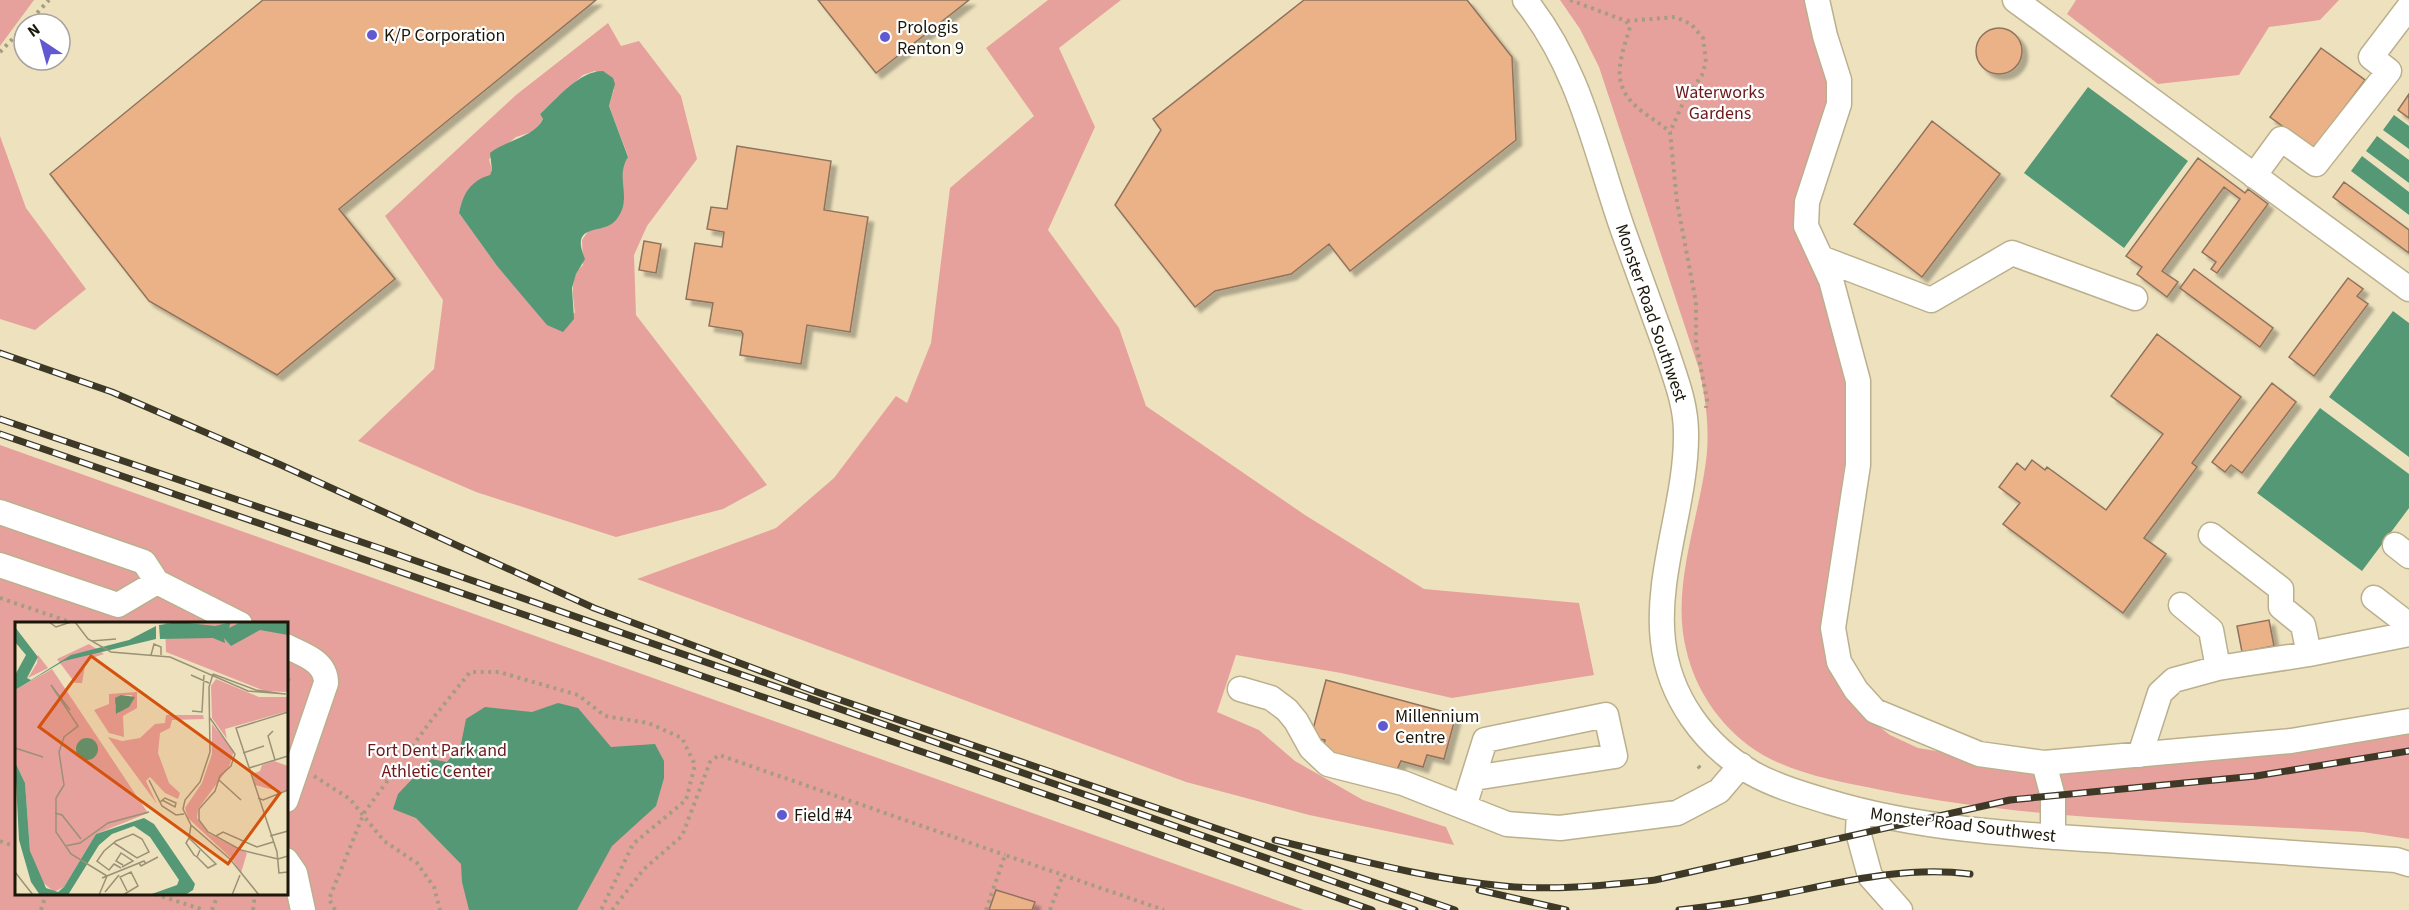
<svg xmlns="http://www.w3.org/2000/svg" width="2409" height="910" font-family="'Source Sans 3',sans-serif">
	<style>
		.green { fill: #e6a19c; fill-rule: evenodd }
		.water { fill: #549876 }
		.building { fill: #ebb288; stroke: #90735d; stroke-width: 1.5; filter: url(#shadow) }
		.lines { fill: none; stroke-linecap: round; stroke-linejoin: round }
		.minor-casing { stroke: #bbb08d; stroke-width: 27 }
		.path { stroke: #a69d80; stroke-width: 4; stroke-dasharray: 3 4.5; stroke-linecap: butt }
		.minor { stroke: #fff; stroke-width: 24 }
		.rail-casing { stroke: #3e3927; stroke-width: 7 }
		.rail { stroke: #fff; stroke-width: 4.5; stroke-dasharray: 14; stroke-linecap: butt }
		.poi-dot { fill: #6259d2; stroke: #fff; stroke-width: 2 }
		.labels { text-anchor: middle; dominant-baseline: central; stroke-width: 4.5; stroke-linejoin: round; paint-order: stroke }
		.poi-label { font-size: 18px; fill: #1b1709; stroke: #fff; text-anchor: start }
		.park-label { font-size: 18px; fill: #6d191b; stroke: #fff }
		.street-label { font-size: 18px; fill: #1b1709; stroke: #fff }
		.inset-road { fill: none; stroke: #9a9176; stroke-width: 1.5 }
		.view { fill: #d4520c; fill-opacity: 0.15; stroke: #d4520c; stroke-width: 3 }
		.inset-edge { fill: none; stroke: #1b1709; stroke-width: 3 }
	</style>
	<defs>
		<filter id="shadow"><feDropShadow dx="5.5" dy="5.5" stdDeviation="1.5" flood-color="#0004"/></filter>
	</defs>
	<rect width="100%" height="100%" fill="#eee2be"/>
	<path class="green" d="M0,0H34L0,46Z
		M1048,0H1121L1059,48L1095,127L1048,230L1119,328L1146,406L1305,515L1424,589L1579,603L1594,675L1452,698L1341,673L1236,655L1217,712L1259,730L1295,761L1363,800L1446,827L1454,845L1309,815L1186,782L637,579L776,528L834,478L896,396L907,403L931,343L950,188L1034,116L986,48Z
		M1560,0H1807L1827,66L1829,103L1804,176L1845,353L1848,442L1824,614L1867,717L1890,735L1918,748L2067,772L2255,755L2409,728V839L2363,832C2203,822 2038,822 1881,790C1841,782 1798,775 1763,755C1724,732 1696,693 1686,649C1671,588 1698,522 1706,461C1710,430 1706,400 1699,369L1599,67L1580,29Z
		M2076,0H2339L2320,20L2269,27L2239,75L2158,84L2067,14Z
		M608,23L621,46L639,41L681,96L697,159L647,226L634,255L636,315L767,485L723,509L616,537L476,492L358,441L434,369L443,300L385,216L516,95ZM595,71L614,89L609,106L628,156L620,172L624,201L607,226L589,230L582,240L583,265C569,276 573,297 575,313L535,309L497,266L459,213C462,197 473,180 490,176L492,170L489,159L516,137L535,131L543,119L540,114L583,75Z
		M0,136L26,208L86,289L35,330L0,319Z
		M0,445L1304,910H0ZM16,624H286V894H16Z"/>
	<path class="water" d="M603,71L613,78L615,84L609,106L628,157C614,179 634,198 616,220C603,236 569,221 585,259L576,274L572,288L574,319L563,332L547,325L497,266L459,213C463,194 470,181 490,175L492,170L490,153C506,140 535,137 543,119L540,114C558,98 579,71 603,71Z
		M2088,87L2188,161L2124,248L2024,173Z
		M2394,115L2409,126V149L2383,130Z
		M2377,136L2409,160V183L2366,151Z
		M2362,156L2409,192V215L2351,171Z
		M2393,311L2409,323V457L2329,397Z
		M2320,408L2409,474V508L2362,571L2257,493Z
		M558,703L578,708L611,747L655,744L664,761V778L656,806L612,846L577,910H469L462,882L461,864L416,818L393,809L398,794L431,759L447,762L461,744L466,719L485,707L532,712Z"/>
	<path class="building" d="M263,0H596L339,209L395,279L277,375L149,301L50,174Z
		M818,0H969L876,73Z
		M1304,0H1467L1512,57L1516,140L1350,271L1329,244L1291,274L1215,291L1195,307L1115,205L1161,130L1153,119Z
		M1976 51a23 23 0 1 1 46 0a23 23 0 1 1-46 0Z
		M2321,48L2365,80L2314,149L2270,117Z
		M2409,94V118L2398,110Z
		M1932,121L2000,174L1922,277L1854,224Z
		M737,146L831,161L824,210L868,217L850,332L807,325L801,364L740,355L743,334L741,331L709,326L713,303L686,299L695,243L722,247L724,232L707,229L711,207L727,209Z
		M2198,158L2245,193L2248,189L2268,204L2217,273L2211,269L2216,262L2202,252L2240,199L2224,187L2162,271L2178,282L2167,297L2137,274L2142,267L2126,256Z
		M2344,182L2409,230V253L2333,197Z
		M644,241L661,244L656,273L639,270Z
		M2194,269L2273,328L2260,347L2180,288Z
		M2348,278L2363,289L2357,296L2368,304L2314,376L2289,357Z
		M2157,334L2241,397L2192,463L2197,467L2144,538L2166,554L2123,613L2003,524L2020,503L1999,487L2017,463L2025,470L2032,460L2045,470L2047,467L2106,510L2163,434L2111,396Z
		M2272,383L2296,402L2242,473L2231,465L2225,472L2212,462Z
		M2269,620L2274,646L2242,652L2237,626Z
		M1326,680L1456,715L1444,759L1427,755L1423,767L1401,761L1396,772L1322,752L1325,740L1311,737Z
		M996,890L1035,902L1032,910H989Z"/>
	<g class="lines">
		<defs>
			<path id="minor" d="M1525,0C1581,70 1595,151 1624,233C1638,271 1651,308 1665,346C1674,375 1686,402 1686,433C1687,501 1655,575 1663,641C1669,697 1704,745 1752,773C1775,786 1803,794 1829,802C1922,830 2022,835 2119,841C2211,847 2303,854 2396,860L2409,864
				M1817,0L1825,36L1839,80V104L1807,202L1806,226L1831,280L1858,381V465L1833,628L1839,662L1856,690L1875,711L1979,754L2044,763L2291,741L2409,721
				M2015,0L2409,289
				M2254,176L2281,139L2316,164L2389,71L2371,57L2409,7
				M1821,258L1931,300L2012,253L2135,298
				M0,512L144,562L157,582L240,624
				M2211,535L2281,589V607L2303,625L2309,654
				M2395,545L2409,556
				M0,565L118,605L157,582
				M2374,598L2409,625
				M2181,605L2211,630L2218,668
				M286,646C304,655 326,661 326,683L286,800
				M1240,689L1271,698L1287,710L1296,721L1311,748L1328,764L1403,783L1507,824L1560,828L1677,813L1719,791L1741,765
				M2140,755L2160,693L2174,680L2218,668L2309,654L2409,634
				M2044,763L2053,797V837
				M1464,807L1485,740L1606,715L1615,756L1474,778
				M1859,811L1858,832L1870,876L1900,910
				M286,860L295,873L303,910"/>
		</defs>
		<use href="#minor" class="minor-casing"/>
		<path class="path" d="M1570,0L1626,21L1630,27C1620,61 1608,86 1643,112C1652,119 1661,124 1670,132L1677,202L1696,302V343L1707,400L1706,408
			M1627,21L1675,17L1691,24L1703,38L1706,62L1702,75L1683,103L1670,132
			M27,24L49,0
			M0,52L24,27
			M0,598L76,624
			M286,674L290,675L286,687
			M1698,766L1701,769
			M314,776L350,799L384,841L417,863L434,887L440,910
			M0,841L16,847
			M155,894L204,910
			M41,910L46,894
			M212,910L218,894
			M253,910L255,894
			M335,910L329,899L364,813L430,722L470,672H499L578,695L605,716L648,723L682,738L695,765L686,800L633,844L601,910
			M612,910L644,869L682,836L710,762L719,755L1005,855
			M986,910L1005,855L1063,875
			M1050,910L1063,875L1164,910"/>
		<use href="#minor" class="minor"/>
		<defs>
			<path id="rail" d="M0,353L112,392L281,465L594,608L814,691L1455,910
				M0,419L379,548L1415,910
				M0,434L1088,809L1372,910
				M1275,840C1351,858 1426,879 1504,886C1554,891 1606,885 1655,880L2010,800L2256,776L2409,751
				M1479,890L1566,910
				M1679,910C1705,907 1731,904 1756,899C1829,886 1896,865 1970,874"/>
		</defs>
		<use href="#rail" class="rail-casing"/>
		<use href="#rail" class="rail"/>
	</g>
	<g class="poi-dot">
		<circle cx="372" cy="35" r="6"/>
		<circle cx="885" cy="37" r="6"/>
		<circle cx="1383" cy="726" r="6"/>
		<circle cx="782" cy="815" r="6"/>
	</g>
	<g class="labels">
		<g class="poi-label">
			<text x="897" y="27">Prologis<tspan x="897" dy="21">Renton 9</tspan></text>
			<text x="384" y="35">K/P Corporation</text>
			<text x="1395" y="716">Millennium<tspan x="1395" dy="21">Centre</tspan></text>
			<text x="794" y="815">Field #4</text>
		</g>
		<g class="park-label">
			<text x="1720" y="92">Waterworks<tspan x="1720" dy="21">Gardens</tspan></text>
			<text x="437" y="750">Fort Dent Park and<tspan x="437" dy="21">Athletic Center</tspan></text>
		</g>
		<g class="street-label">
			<text transform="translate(1651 313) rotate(71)">Monster Road Southwest</text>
			<text transform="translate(1963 825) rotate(7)">Monster Road Southwest</text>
		</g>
	</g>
	<g transform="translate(15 622)">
		<rect width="273" height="273" fill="#eee2be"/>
		<path d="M150,0H273V70L250,69L151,30ZM74,22L89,32L71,38L67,61H60L42,37ZM23,33L33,46L13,56L22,41ZM37,47L133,191L81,212L49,265L39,270L25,258L15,229L10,161L0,140V68ZM201,57L244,75H273V89L210,107L212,117L197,96L196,64ZM122,70V86L108,94L109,115L94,111L79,88L94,82V72ZM117,73L116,81L102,92L100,83L106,73ZM151,93H188L189,97L157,98L155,106L145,111L143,131L154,161L165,171L163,177L150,171L135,155L131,159L142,182L93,115L107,119L125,116L140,102L150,101ZM197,102L219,129L214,145L183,187L182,196L194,212L232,231L226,251L217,237L173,196L170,186L187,161L197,132ZM259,139L273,144V168L266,170L240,163L237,152L245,149L247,143Z" fill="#e6a19c" fill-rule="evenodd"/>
		<path d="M164,0L200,4L216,0L214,6L226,0H273V13L245,8L216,24L209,16L210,21L198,16L145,17L144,3ZM141,4V17L49,39L0,68V53L11,33L0,20V5L23,35L12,56L16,58L56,33L114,18ZM106,73L120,75L114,85L101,92L100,76ZM61 127a11 11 0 1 1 22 0a11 11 0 1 1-22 0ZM0,140L10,161L15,229L31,266L43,270L49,265L81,212L129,196L139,202L180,262L178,268L170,273H134L162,263L164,258L135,215L119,204L97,212L84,223L53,273H25L16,260L4,218Z" fill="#549876"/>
		<path class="inset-road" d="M34,0L41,5L56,0M60,0L73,17L96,30L155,35L233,69L271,72M76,19L101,17M136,33L139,22L146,25V33M198,52L194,65L195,130L185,160L170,178L168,187L176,203L215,237L244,273M198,52L241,68L269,72M176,53L194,61M55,88L36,63L63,104L49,115L44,130L49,163L41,176V210L56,232L92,254M177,89L187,90L189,53M273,90L221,106L262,230L264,251L273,250M195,96L220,132L216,144L205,154L200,169L184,187V198L193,210L226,228L263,237L273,234M258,109L253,114L260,138M0,126L28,135M228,131L249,124M234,146L273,134M134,158L147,184L161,193L169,192M204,158L226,178M243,176L248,178L273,168M145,180L150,176L161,181L160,185L147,178M40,191L47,193L66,217M176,203L174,216L201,242L193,246L182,235M201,214L208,210L242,225L258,220M255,214L273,209M174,216L171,221L179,233L182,235L185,228M99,221L122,236L134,230L127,217L118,212L101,219L89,229L82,239L94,248L99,242L106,246M50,224L65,221L93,201L134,190M124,241L126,244L143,235M107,245L118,239L106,231L101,239L108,243M0,250L18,273M87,256L129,239L131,242M90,270L104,253M84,273L92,254M108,273L123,264L116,250L105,255L112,269M217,273L225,253"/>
		<path class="view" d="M76,34L265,171L213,242L24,105Z"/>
		<rect width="273" height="273" class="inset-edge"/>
	</g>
	<g transform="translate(42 42) rotate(324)"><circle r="28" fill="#ffffff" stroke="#a4a29d" stroke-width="1.5"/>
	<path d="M0-4.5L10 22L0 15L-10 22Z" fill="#6259d2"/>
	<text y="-9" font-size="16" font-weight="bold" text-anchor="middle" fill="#1b1709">N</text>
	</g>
</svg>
